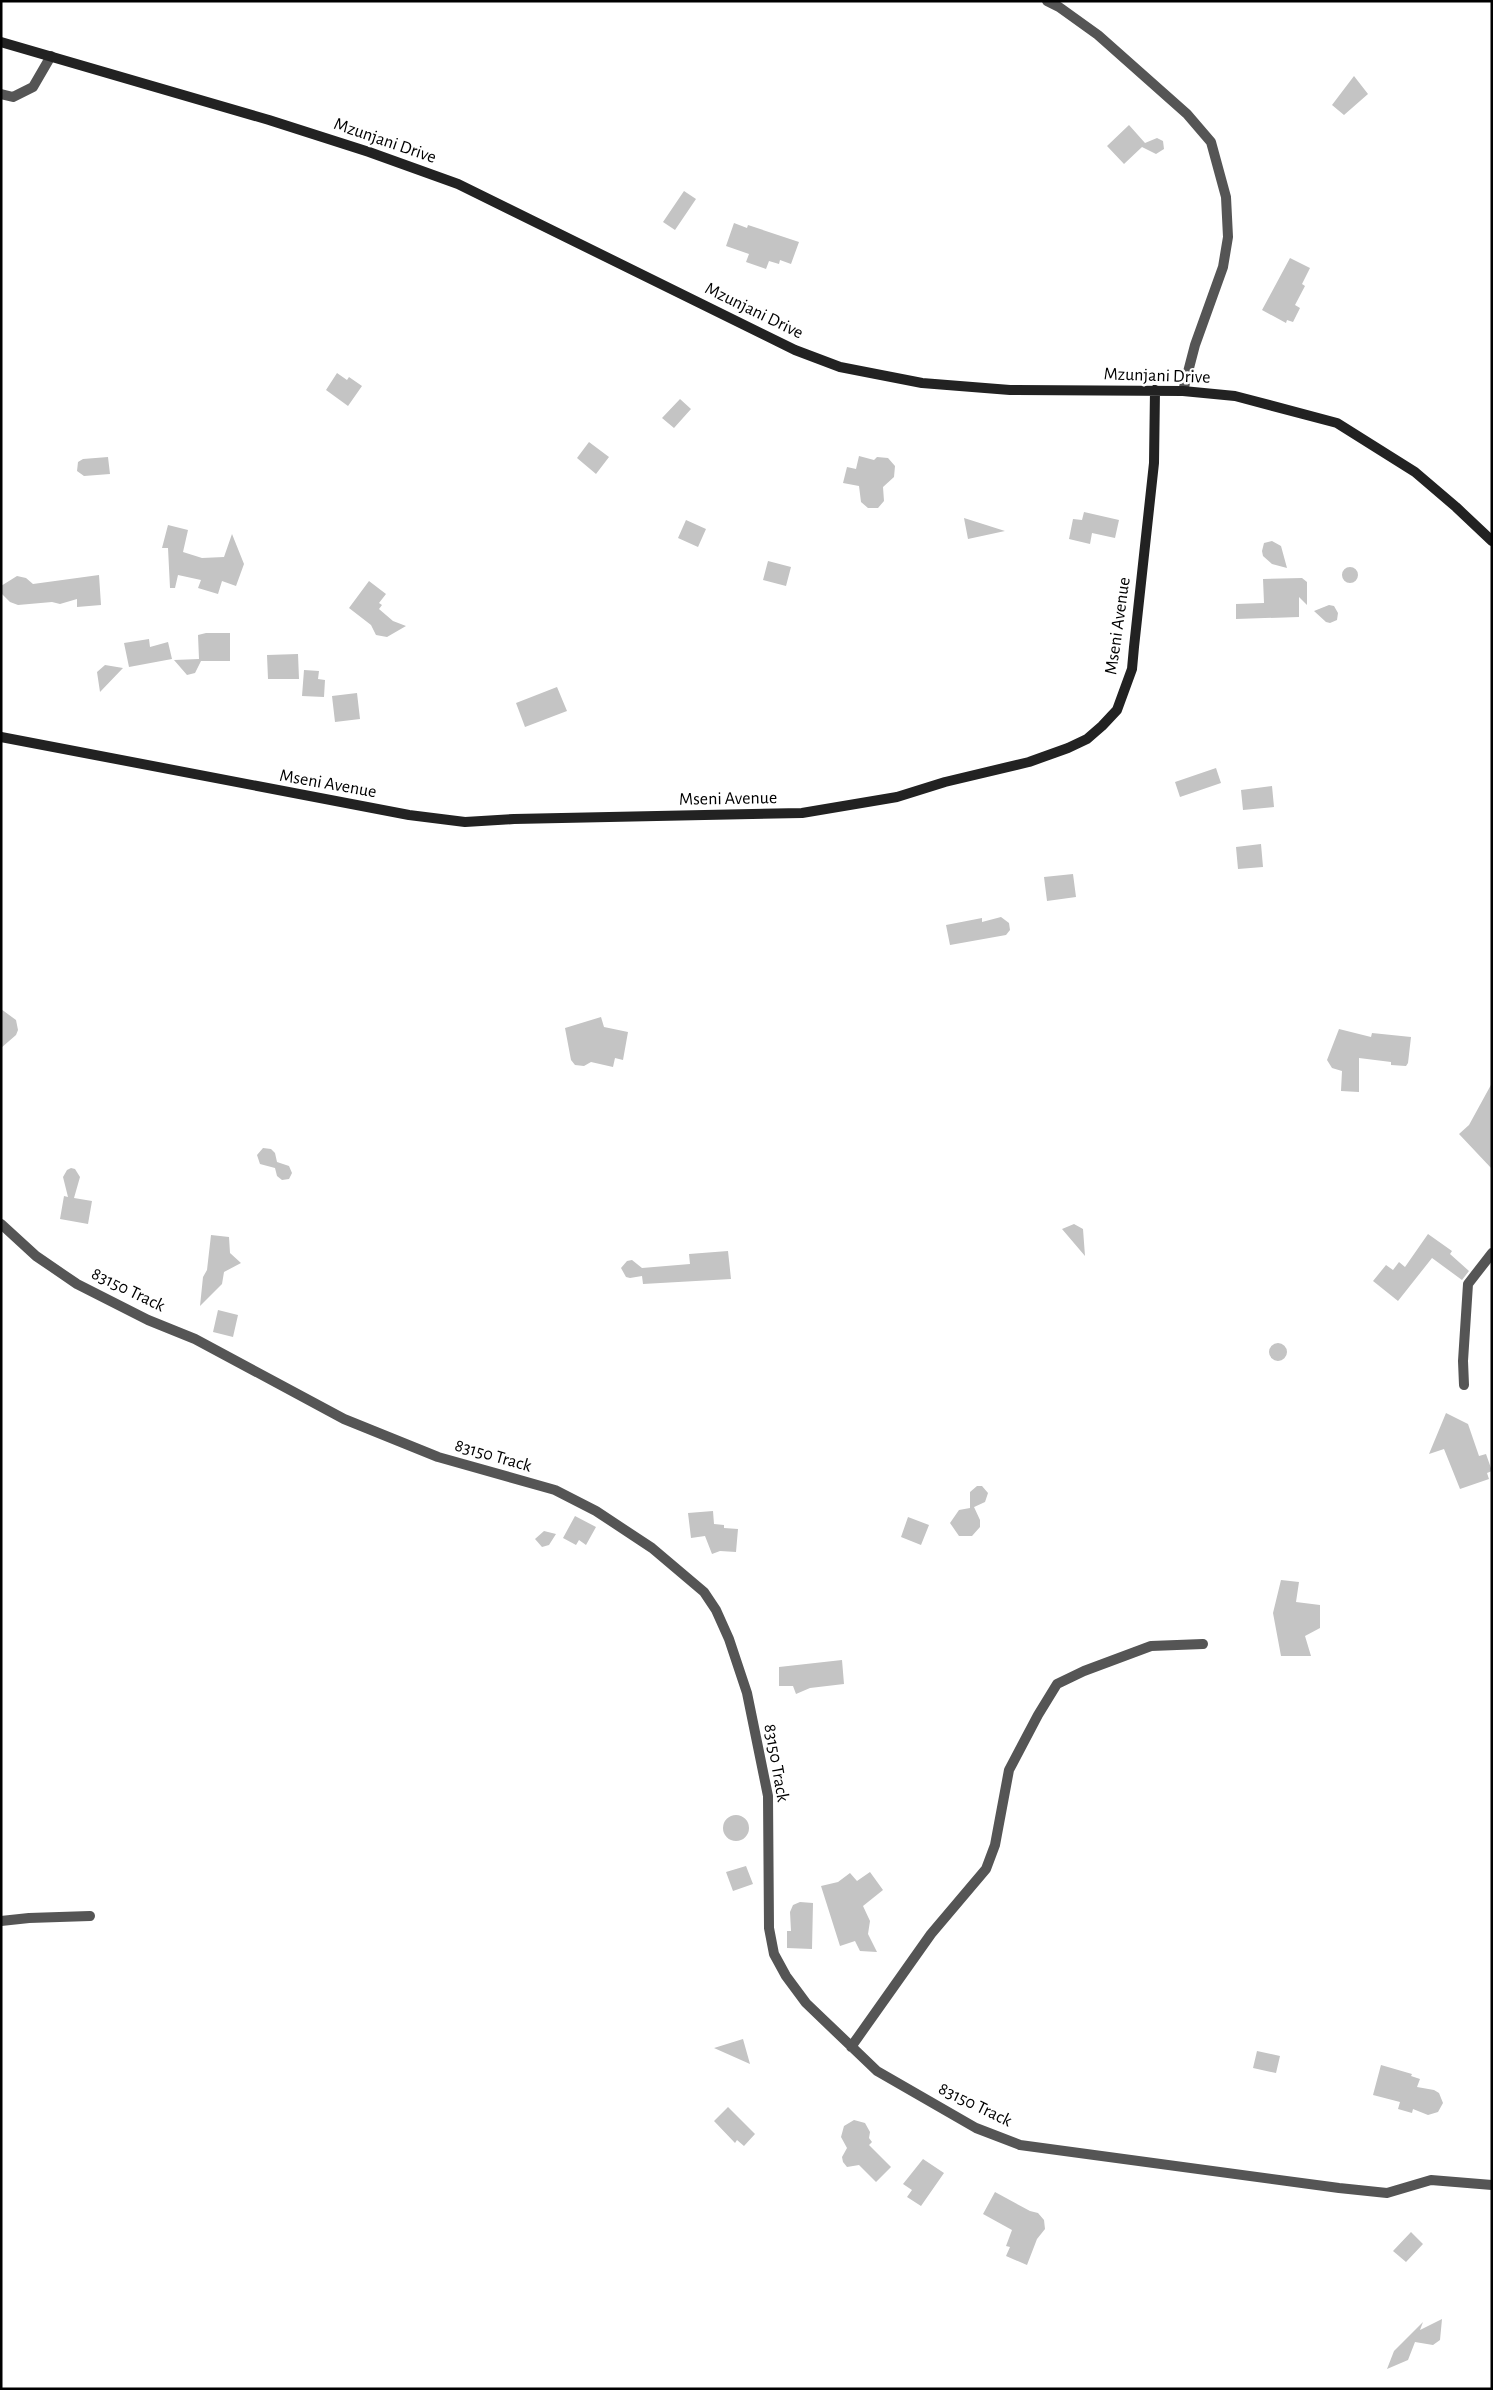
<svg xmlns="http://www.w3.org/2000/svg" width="1493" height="2390" font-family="'Alegreya Sans',sans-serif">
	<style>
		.building { fill: #c4c4c4 }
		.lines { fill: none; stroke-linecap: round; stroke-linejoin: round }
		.street { stroke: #555; stroke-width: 10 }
		.secondary { stroke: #222; stroke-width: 10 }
		.labels { text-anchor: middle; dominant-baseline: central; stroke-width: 5; stroke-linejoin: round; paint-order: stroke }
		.street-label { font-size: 18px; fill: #000; stroke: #fff }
	</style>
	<rect width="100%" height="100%" fill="#fff"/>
	<path class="building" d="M1354,76L1368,94L1344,115L1332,105Z
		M1129,125L1145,143L1157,138L1163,141L1164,149L1156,154L1142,147L1124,164L1107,146Z
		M684,191L696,199L675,230L663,222Z
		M734,223L747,228L748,225L799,242L791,264L780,260L779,264L769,261L766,269L746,262L749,254L726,246Z
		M1290,258L1310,268L1302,284L1305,286L1295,305L1300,308L1293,322L1287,320L1286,323L1262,310Z
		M337,373L347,380L349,377L362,386L348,406L326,390Z
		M680,399L691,409L674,428L662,418Z
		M589,442L609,457L596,474L577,458Z
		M859,456L874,460L877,457L888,458L895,466L894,477L883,487L884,501L878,508H868L861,502L859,486L843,483L847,467L856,469Z
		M108,457L110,474L84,476L77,471L78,462L83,459Z
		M1084,512L1119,520L1115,538L1092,533L1090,544L1069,539L1073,519L1082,520Z
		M964,518L1005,531L968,539Z
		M686,520L706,529L698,547L678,538Z
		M168,525L188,530L183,552L202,558L224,557L232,534L244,564L236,586L222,581L218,594L198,588L201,580L178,575L175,588H170L168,548H162Z
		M1272,541L1281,546L1287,568L1272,564L1263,556L1262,551L1264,543Z
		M768,561L791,567L786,586L763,580Z
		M1342 575a8 8 0 1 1 16 0a8 8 0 1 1-16 0Z
		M99,575L101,605L77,607V599L60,604L52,602L18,605L10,602L1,593V586L17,576L26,578L33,584Z
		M1302,578L1307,582V605L1299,597V617L1236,619V604L1264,603L1263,579Z
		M369,581L386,594L379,603L382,605L379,609L393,621L406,626L387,637L376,635L371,625L349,608Z
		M1329,605L1334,606L1338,613L1337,620L1330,623L1326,622L1314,611Z
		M206,633H230V661H201L195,673L187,675L174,660L199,659L198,635Z
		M149,639L150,647L168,642L172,659L129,667L124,643Z
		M298,654L299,679H268L267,655Z
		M105,665L123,668L100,692L97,672Z
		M304,670L319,671L318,679L325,680L324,697L302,696Z
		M557,687L567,711L525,727L516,703Z
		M357,693L360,719L335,722L332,696Z
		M1216,768L1221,783L1180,797L1175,782Z
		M1272,786L1274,807L1243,810L1241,790Z
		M1261,844L1263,867L1238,869L1236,847Z
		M1073,874L1076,897L1047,901L1044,877Z
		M1001,917L1009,923L1010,930L1006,935L950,945L946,925L982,918V922Z
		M1,1009L16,1020L18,1030L16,1035L1,1048Z
		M601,1017L604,1027L628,1032L623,1060L615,1058L613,1067L591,1062L584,1066L575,1065L571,1060L565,1028Z
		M1339,1029L1371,1037L1372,1033L1411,1037L1408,1063L1406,1066L1391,1065V1062L1359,1058V1092L1341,1091L1342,1071L1332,1068L1327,1060Z
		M1492,1083V1169L1459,1134L1469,1125Z
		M263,1148L271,1149L275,1153L277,1162L289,1166L292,1173L289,1179L282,1180L277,1176L275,1168L260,1164L257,1155Z
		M71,1168L75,1169L80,1177L74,1198L92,1201L88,1224L60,1219L64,1196L68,1197L63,1177L67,1170Z
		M1074,1224L1083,1229L1085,1256L1062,1229Z
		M1428,1234L1452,1251L1450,1254L1469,1271L1462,1280L1432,1258L1398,1301L1373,1281L1386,1265L1393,1270L1399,1262L1405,1267Z
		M211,1235L229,1237L230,1253L241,1263L224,1272L222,1284L200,1306L203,1277L207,1270Z
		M728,1251L731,1279L643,1284L642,1276L630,1278L626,1277L621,1268L627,1261L632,1260L642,1268L690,1264L689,1254Z
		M218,1310L238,1315L233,1337L213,1332Z
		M1269 1352a9 9 0 1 1 18 0a9 9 0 1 1-18 0Z
		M1446,1413L1468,1424L1479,1456L1486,1454L1492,1471L1487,1473L1489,1479L1460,1489L1444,1449L1429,1454Z
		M977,1486H982L988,1493L985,1502L972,1508L974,1507L980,1520V1527L972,1536H959L950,1523L959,1510L970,1508V1492Z
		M713,1511L714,1524L724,1525V1528L738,1529L736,1552L720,1551L712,1554L705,1536L691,1538L688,1513Z
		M575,1516L596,1527L586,1545L579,1540L576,1545L563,1538Z
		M908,1517L929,1525L921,1545L901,1537Z
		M544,1531L556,1534L549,1545L542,1547L535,1539Z
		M1281,1580L1299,1582L1296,1602L1320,1605V1628L1305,1636L1311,1656H1281L1273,1613Z
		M842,1660L844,1684L810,1688L796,1694L793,1686H779V1667Z
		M723 1828a13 13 0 1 1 26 0a13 13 0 1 1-26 0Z
		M746,1866L753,1884L733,1891L726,1872Z
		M870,1872L883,1890L863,1906L870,1921L868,1934L877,1952L860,1951L855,1941L840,1946L821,1886L838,1882L850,1873L857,1881Z
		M800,1902L813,1903L812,1949L787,1948V1931H791L790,1912L793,1905Z
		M743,2039L750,2064L714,2048Z
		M1257,2051L1280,2056L1276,2073L1253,2068Z
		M1381,2065L1412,2074L1411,2076L1420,2079L1417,2087L1434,2090L1439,2093L1443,2103L1438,2112L1428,2115L1413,2109L1412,2113L1398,2109L1400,2102L1373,2095Z
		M728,2107L755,2134L744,2146L737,2140L735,2143L714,2121Z
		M854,2120L865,2123L870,2132L869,2138L872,2142L869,2145L891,2167L876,2182L859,2165L847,2167L843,2162L842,2157L847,2148L841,2137L844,2126Z
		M923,2159L944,2173L921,2206L907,2197L912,2190L903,2184Z
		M995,2192L1030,2211L1038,2213L1044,2220L1045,2229L1037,2239L1027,2265L1006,2256L1010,2247L1006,2246L1012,2230L983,2214Z
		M1411,2232L1423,2244L1406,2262L1393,2251Z
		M1442,2319L1440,2340L1433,2345L1415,2342L1408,2360L1387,2369L1394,2351L1423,2322L1420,2330Z"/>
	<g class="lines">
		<path class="street" d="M1047,1L1059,7L1098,35L1187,114L1211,142L1226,197L1228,237L1223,267L1195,345L1183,391
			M1,94L13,97L33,87L51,56
			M1,1224L36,1256L77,1284L148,1320L195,1339L344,1419L438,1457L555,1490L596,1511L652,1548L704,1592L716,1610L729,1639L747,1693L768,1796L769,1928L774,1954L786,1976L806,2003L877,2071L976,2128L1020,2145L1339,2188L1387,2193L1431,2180L1492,2185
			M1464,1385L1463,1361L1468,1284L1492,1253
			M1,1921L29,1918L90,1916
			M851,2047L931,1934L986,1869L995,1845L1009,1770L1038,1715L1057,1684L1084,1671L1151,1646L1203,1644"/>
		<path class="secondary" d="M1,42L269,120L369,152L458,184L795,350L840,367L922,383L1010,390L1183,391L1235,396L1337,423L1415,472L1456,507L1492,541
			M1,737L409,815L465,822L514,819L802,813L897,797L945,782L1029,762L1068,748L1087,739L1102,726L1117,710L1132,669L1134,647L1154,463L1155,390"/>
	</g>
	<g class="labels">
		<g class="street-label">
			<text transform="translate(385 141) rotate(19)">Mzunjani Drive</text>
			<text transform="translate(754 311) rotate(26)">Mzunjani Drive</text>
			<text transform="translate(1157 376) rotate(2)">Mzunjani Drive</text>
			<text transform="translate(1118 626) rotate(-82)">Mseni Avenue</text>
			<text transform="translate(328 784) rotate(10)">Mseni Avenue</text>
			<text transform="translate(728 799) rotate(-1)">Mseni Avenue</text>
			<text transform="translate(128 1290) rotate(26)">83150 Track</text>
			<text transform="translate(493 1456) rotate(16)">83150 Track</text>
			<text transform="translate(776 1763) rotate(80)">83150 Track</text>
			<text transform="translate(975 2105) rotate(26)">83150 Track</text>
		</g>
	</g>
	<rect width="1493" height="2390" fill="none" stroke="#000000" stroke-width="5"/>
</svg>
